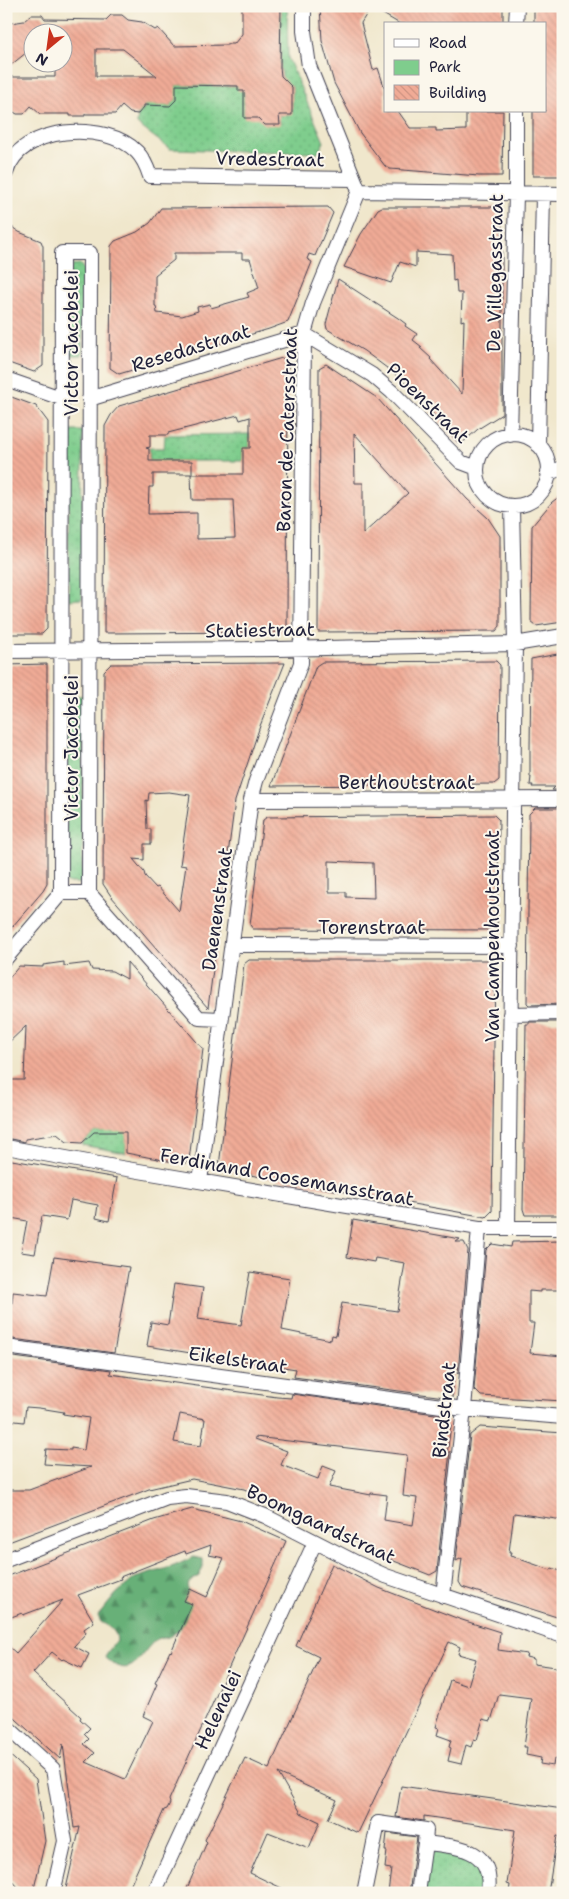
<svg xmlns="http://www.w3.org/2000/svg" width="569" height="1899" font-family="'Shantell Sans',sans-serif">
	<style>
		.green { fill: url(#green-dots); stroke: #507864 }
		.forest { fill: url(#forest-firs); stroke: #44695a }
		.building { fill: url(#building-back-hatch); fill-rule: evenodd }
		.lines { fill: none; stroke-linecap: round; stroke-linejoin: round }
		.minor-casing { stroke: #414051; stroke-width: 16 }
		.minor { stroke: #fff; stroke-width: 14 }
		.labels { text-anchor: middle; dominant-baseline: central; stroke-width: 4; stroke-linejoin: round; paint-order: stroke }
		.street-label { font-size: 19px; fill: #22223b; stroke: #fbf7ec }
	</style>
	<defs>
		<pattern id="green-dots" width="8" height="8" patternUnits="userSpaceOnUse" patternTransform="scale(1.25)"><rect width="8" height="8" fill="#7fcd8d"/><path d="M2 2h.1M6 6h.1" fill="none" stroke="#6db07b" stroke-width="1.8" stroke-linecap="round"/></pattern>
		<pattern id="forest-firs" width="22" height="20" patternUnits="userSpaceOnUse" patternTransform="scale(1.25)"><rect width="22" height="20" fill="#67b078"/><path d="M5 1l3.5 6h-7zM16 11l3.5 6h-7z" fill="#548f64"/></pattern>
		<pattern id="building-back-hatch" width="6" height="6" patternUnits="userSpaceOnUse" patternTransform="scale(1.25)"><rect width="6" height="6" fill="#f0ab96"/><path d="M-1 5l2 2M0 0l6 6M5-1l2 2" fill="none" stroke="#ce9382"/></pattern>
	</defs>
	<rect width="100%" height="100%" fill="#fbf7ec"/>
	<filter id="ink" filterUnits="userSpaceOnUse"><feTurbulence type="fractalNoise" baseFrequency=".02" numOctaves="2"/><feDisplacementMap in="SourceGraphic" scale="10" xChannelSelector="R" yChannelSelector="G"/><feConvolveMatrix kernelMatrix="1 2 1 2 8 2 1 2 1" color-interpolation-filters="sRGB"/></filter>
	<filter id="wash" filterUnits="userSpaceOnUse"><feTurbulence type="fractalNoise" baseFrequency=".0096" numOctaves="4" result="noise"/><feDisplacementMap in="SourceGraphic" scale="20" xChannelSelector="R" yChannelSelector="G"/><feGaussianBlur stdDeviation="1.12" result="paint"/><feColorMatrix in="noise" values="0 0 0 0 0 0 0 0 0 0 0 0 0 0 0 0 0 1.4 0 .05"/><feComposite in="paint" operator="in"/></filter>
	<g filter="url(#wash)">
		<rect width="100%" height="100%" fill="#f0e7cc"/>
		<path class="green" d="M281,6H287L288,58L324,142L318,153L170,149L137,124L138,114L140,110H144L145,103L170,106L176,100L173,85L238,86L244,91V116L263,118L280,123L279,116L290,115L292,113V86L284,84L280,67Z
			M80,264L84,270L82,355H67L70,271L73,265Z
			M68,431H83L82,599L69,600Z
			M250,434V448H243V461H150L149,448H164L165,435Z
			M67,696H84L82,883H66Z
			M127,1083L126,1153L82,1145V1143L94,1132H102Z
			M426,1849C446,1851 476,1850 482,1873C484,1879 484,1886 484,1893H420Z"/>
		<path class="forest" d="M194,1557L203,1559V1567L199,1576L191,1581L187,1586L194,1609C185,1622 176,1640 158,1638C137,1654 135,1683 105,1658L107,1653L117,1640C116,1630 109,1626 101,1622L98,1616L116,1594L135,1578L174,1566Z"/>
		<g id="blocks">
			<path class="building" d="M242,6H281L280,67L281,76L292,87V115H279L280,125H265L258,118H244V91H238V86L176,85V100L170,106L144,105V107L138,114L130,113L122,106L115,114H85V116H70V114H40L31,106L24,114H17L9,109V103H6V77H55V62H62V32H32V48L6,69V25L11,23L24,21L31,15H42L45,19L106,20L111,15H122L128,20L142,22L155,30L158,28L174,46L227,45L229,44H234L242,34ZM96,49H123L157,76H96Z
				M320,6H503V24H400L371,7L361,23L373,70L378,68L385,89V111H398L410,128H436V131L466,130V111H503L502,176H479L390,169L385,166L360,133L334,83L322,41Z
				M534,6H563V176H533V111H545V24H534Z
				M328,207L333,213L315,256L309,254L307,259L312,262L288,322L269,329L119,374L110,368L111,246L115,241L137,232L150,223L161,208ZM174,253H242V259H250L259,288L247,293L249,297L211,308L210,304L197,307L198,311L182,316L157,313L156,306H155V275L174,260Z
				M382,207H498L502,211V414L478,429L460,445L413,391L395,374L364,351L327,329L326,324L338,279L398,318L406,324L405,326L417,334L413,340L422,347L420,348L431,358L430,359L462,394L464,320L461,321L462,293H457L456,280L453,281L452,254L416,252V267L400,262L391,283L344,267L361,234L378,209Z
				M6,223L19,232L41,241L43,246V366L34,372L6,362Z
				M282,358L288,362L287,628L283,632L104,633L105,426L111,415L119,406ZM238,415L240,420L250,417V448H243V474H191L192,500H233L235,538L197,539V513L148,514L149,487H153V474H192V461H149V449L146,448L150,447V435H168V433Z
				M326,364L377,398L467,499L488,518L500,536V626L496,631L318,632L319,368ZM354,433L408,493L363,534V483H355Z
				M6,395L36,406L48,422L47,629L42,634H6Z
				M563,494V622L536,626L531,622L532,526L552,502Z
				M563,653V790H552L555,787H532L533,785H530L531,777H530V749L531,659Z
				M496,661L500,665L499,780L494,784L271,786L316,666L322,662Z
				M285,663L260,726L235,801L208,1008L111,896L103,884L104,671L111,664ZM169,792L190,795L180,865L186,866L179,911L158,887L156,888L145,876L144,872L133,859L144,860V844H151V829H147L146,800L148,801L149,793Z
				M47,664V884L43,891L6,934V868H10L9,816L8,809H6V665Z
				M535,808H563V1004L529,1005L527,1003L529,814Z
				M494,815L499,820L497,930L253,929L250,925L263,820L267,817ZM329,861L373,863L374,898L346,897V892H329Z
				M249,960H495L492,1211L486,1217L222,1170L219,1166L244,964Z
				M64,962V966L89,963L92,970L112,971L127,979V962L203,1049L189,1160L184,1164L126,1153V1132H94L82,1143L67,1142L57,1134L25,1139V1142L6,1138V1080H24L26,1026L6,1045V982L19,966L43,967V965Z
				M529,1022H563V1215H525L523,1209L526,1024H529Z
				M6,1159L117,1178L109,1221L96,1218L98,1205L71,1200L67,1220L42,1216L35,1254L21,1252L27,1221L6,1217Z
				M353,1220L460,1239L456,1242H464L468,1250L458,1374L454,1370L452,1398L294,1377L296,1369L220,1357V1359L197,1356V1354L147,1346L151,1322L168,1325L174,1284L203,1288L198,1319L241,1325L250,1272L290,1278L282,1330L331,1340L332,1335L336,1336L342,1303L397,1311L405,1263L375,1258L374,1262L347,1257Z
				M563,1241V1290H540V1292L529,1291V1323H534L530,1353L563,1356V1401L481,1396L474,1389L486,1250L492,1244L511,1247L512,1242Z
				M54,1257L129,1267L114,1353L6,1338V1302L12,1303L13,1292L47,1296Z
				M6,1356L111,1370L110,1374L277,1397L291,1398L292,1394L442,1415L451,1425L447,1454L450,1451L437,1571L430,1575L394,1561L316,1521L244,1489L192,1479L149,1489L6,1543V1490H29L91,1467L44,1464L46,1449L71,1450V1448L84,1450L89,1418L63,1414L64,1412L39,1408L26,1407L24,1422L6,1420ZM180,1414L205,1419L201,1446L174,1442ZM255,1437L407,1455L403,1496L417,1498L413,1525L384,1520L387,1495L371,1493V1495L329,1487L336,1471L323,1466L318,1479L281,1465L287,1451L255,1439Z
				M480,1427L563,1433V1520L514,1513L509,1552H511L510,1556L522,1559V1560L551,1570L552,1568L563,1572V1619L462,1587L459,1582L462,1558L456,1561L470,1435Z
				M192,1509L241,1521L286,1541L169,1800L170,1803L167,1809L164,1810L127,1893H65L80,1827L74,1828L63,1744L60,1759L6,1710V1644L16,1653L63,1600L23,1615L22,1613L6,1619V1577L154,1520ZM211,1545L209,1555L224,1558L207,1597L190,1589L184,1601L192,1604L171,1652L170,1651L155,1683L157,1684L143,1716L153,1721L125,1779L86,1762L95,1753L84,1744L89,1739L84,1734L90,1728L80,1719L81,1717L33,1673L52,1652L62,1660L63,1659L82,1668L89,1654L74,1646L86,1633L84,1629L94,1622L78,1595L121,1579L120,1577L185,1551L186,1554Z
				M332,1564L379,1588L459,1619L500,1632L498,1650L527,1654L526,1657L534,1659V1664L563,1668L562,1760L554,1759L553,1766L540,1764L541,1758L526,1755L527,1747H524L531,1698L499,1694L491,1721L483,1719L477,1740L474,1739L471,1747L466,1745L461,1764L448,1761L451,1748L449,1747L451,1740L437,1735L439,1728L436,1727L450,1680L468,1686L476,1659L458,1654L460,1647L449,1642L358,1833L328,1819L337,1800L278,1773L301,1813L320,1822L309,1848L268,1832L250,1873L292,1893H185L207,1842L205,1840L245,1758L269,1769L307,1685L319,1657L296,1646Z
				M6,1752L36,1779L45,1841L33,1893H23L6,1873Z
				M401,1786L563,1809V1837L557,1836L548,1893H509L510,1885L507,1884L515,1830L424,1816V1821L396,1817Z
				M387,1833L417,1837L409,1893H388L391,1869L385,1868L387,1851H385Z"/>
		</g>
	</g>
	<g filter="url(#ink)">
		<use href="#blocks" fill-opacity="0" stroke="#414051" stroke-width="1"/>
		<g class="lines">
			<defs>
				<path id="minor" d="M304,6V31L309,66L359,191L563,194
					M516,24L517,6
					M6,173C19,125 106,120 137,152C144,159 147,167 150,176L354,179
					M304,334L372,375L392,392L461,462L477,468
					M6,379L61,398
					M89,399L304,334
					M477 470a36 36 0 1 1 72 0a36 36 0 1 1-72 0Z
					M510,435L516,194V111
					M538,445L543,194
					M548,473L563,468
					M6,651L278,649L515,644L563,636
					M251,800L563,799
					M61,893L62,253H90L89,893
					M61,893H89
					M89,893L199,1018L221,1019
					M232,945L512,946
					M6,958L61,893
					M510,1014L563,1013
					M6,1147L115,1167L479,1228H563
					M200,1181L251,800L256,781L301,663L304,334L313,303L359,191
					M508,1228L515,644L512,507
					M6,1347L464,1409L563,1417
					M6,1560L167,1498L186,1496L227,1501L265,1516L357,1563L386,1576L563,1636
					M443,1596L464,1409L479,1228
					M6,1726L53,1769L65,1841L53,1893
					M154,1893L315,1542
					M364,1893L378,1823L426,1830L425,1843
					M418,1893L425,1843C460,1847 494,1848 488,1893"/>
			</defs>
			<use href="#minor" class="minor-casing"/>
			<use href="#minor" class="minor"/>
		</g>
	</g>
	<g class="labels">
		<g class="street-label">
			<text transform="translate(270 159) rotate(1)">Vredestraat</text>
			<text transform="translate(495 273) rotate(-89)">De Villegasstraat</text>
			<text transform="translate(71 343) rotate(-90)">Victor Jacobslei</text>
			<text transform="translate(191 348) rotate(-17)">Resedastraat</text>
			<text transform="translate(428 403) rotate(44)">Pioenstraat</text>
			<text transform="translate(287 430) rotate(-88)">Baron de Catersstraat</text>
			<text transform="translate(260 630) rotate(-1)">Statiestraat</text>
			<text transform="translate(71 748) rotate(-90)">Victor Jacobslei</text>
			<text x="407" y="782">Berthoutstraat</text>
			<text transform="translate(217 909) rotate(-82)">Daenenstraat</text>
			<text x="372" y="927">Torenstraat</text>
			<text transform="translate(492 936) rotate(-90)">Van Campenhoutstraat</text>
			<text transform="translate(287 1177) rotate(10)">Ferdinand Coosemansstraat</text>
			<text transform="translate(238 1360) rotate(8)">Eikelstraat</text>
			<text transform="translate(444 1410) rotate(-84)">Bindstraat</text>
			<text transform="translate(321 1524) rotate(25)">Boomgaardstraat</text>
			<text transform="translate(218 1710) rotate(-65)">Helenalei</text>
		</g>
	</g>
	<rect width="569" height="1899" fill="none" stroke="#fbf7ec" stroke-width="25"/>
	<rect x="384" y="22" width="162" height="90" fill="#fbf7ec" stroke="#a4a2a5"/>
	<rect x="394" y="39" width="25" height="8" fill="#ffffff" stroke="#a4a2a5"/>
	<text x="429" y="48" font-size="15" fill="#22223b">Road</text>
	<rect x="394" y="60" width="25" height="15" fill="#7fcd8d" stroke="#a4a2a5"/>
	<text x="429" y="72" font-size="15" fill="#22223b">Park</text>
	<rect x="394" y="85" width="25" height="15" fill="url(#building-back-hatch)" stroke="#a4a2a5"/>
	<text x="429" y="98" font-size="15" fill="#22223b">Building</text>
	<g transform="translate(48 48) rotate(209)"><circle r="24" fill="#fbf7ec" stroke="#a4a2a5"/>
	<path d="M0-4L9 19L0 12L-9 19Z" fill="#c8321e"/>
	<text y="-8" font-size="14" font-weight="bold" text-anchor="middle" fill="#22223b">N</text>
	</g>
</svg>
